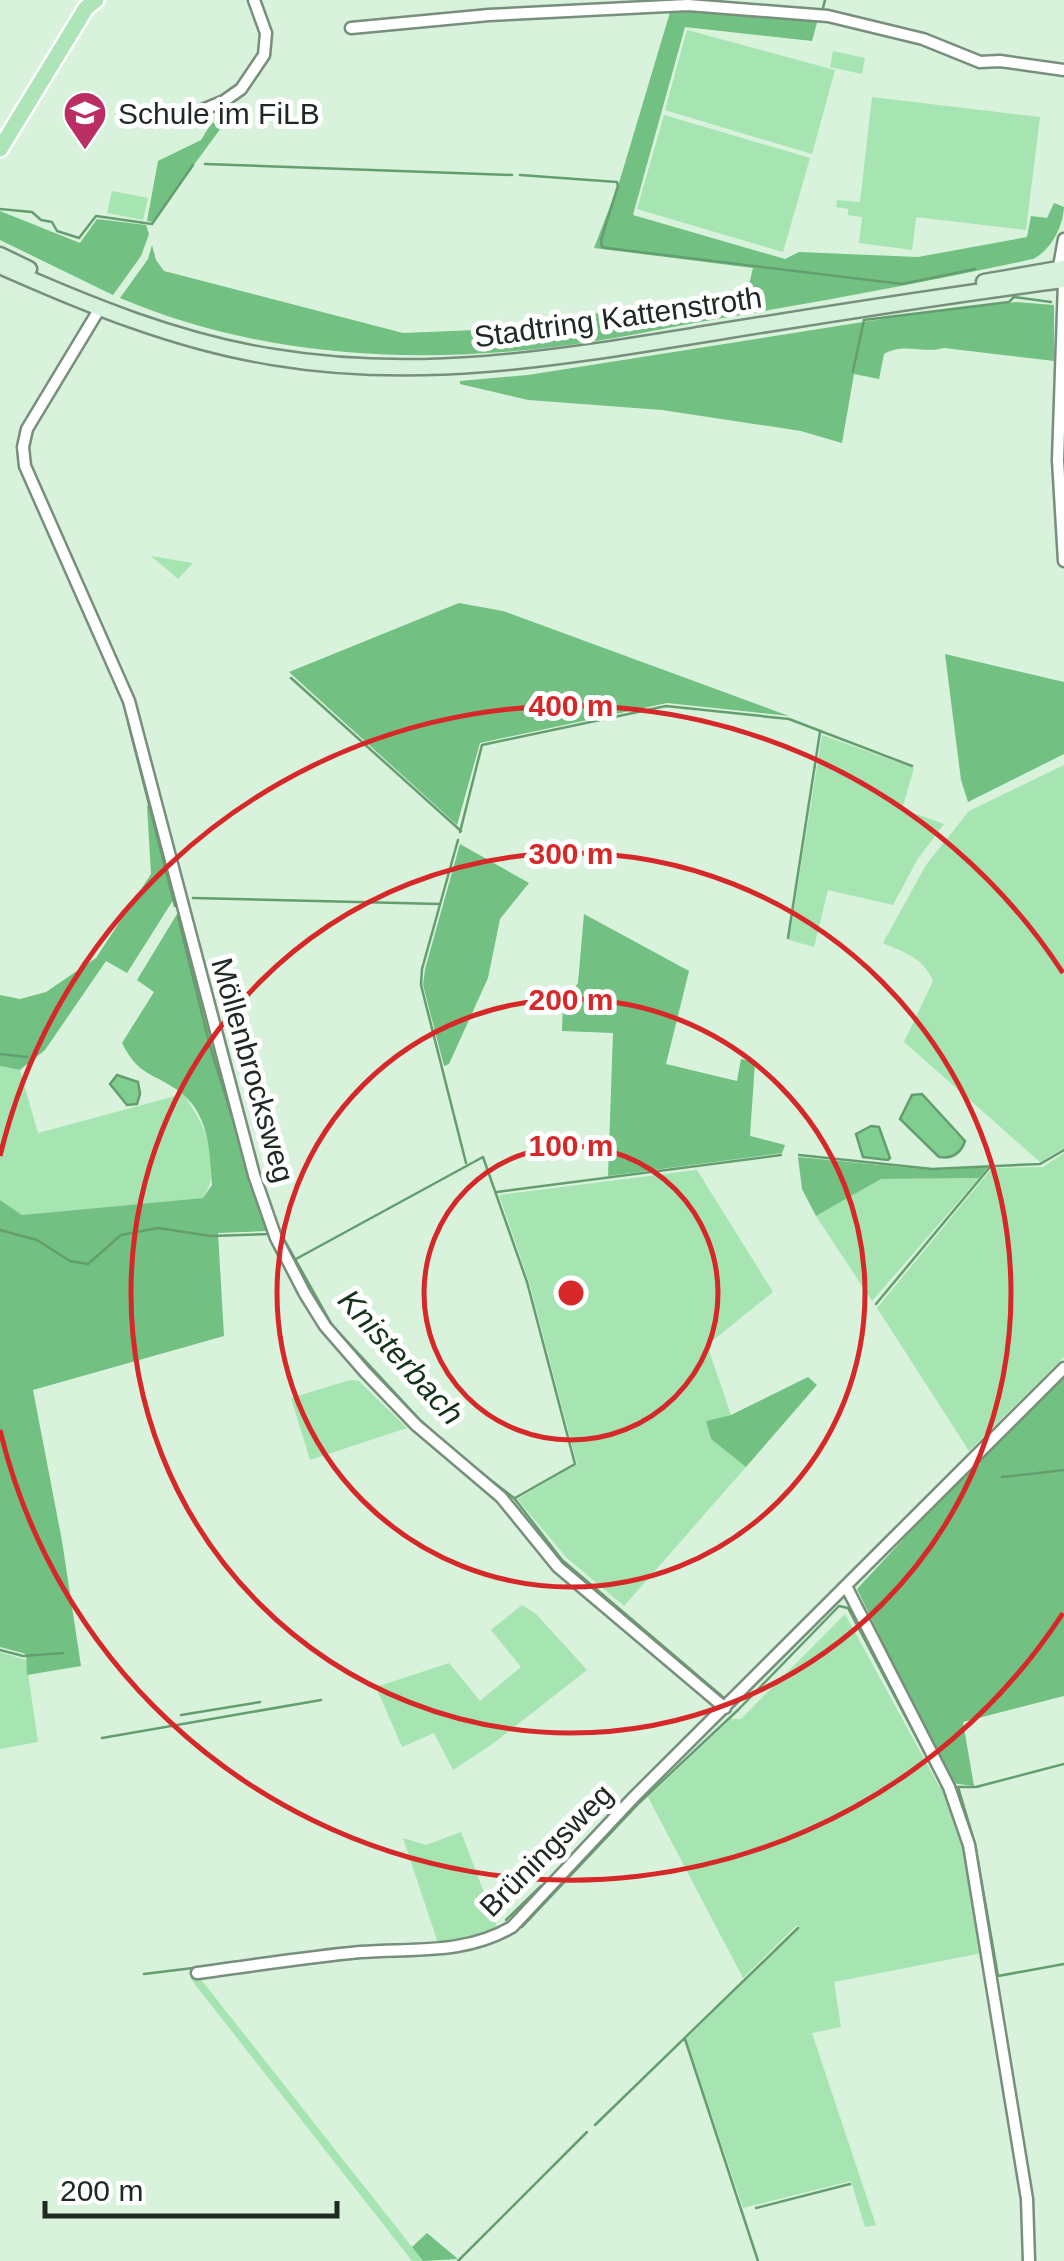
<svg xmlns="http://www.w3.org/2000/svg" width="1064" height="2261" font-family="Helvetica,sans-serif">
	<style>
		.green { fill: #a6e4b1 }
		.forest { fill: #72c082 }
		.water { fill: #81cf90; stroke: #649e6f; stroke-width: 2.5 }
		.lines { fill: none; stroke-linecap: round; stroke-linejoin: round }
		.stream { stroke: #649e6f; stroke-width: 2.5 }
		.minor-casing { stroke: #778f7b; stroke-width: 15 }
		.secondary-casing { stroke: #778f7b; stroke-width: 19 }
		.primary-casing { stroke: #fff; stroke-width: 20 }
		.minor { stroke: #fff; stroke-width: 10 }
		.secondary { stroke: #d6f2dc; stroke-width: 14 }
		.primary { stroke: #ade5b9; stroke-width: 15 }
		.ring { fill: none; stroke: #d62828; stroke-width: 5 }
		.labels { text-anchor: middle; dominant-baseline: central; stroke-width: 10; stroke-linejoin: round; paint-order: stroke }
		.poi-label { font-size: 30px; fill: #212a22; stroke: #fff; text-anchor: start }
		.street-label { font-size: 30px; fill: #212a22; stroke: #fff }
		.water-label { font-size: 32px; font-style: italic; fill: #13331b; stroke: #fff }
		.centre { fill: #d62828; stroke: #fff; stroke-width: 5 }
		.ring-label { font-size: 30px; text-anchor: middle; font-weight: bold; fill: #d62828; stroke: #fff; stroke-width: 10; stroke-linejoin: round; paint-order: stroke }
	</style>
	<rect width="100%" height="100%" fill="#d8f2dc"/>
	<path class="green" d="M687,30L835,70L812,154L665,110Z
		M833,51L865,58L862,74L830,67Z
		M872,97L1040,117L1026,230L916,217L912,250L859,243L862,217L848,215V209L836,207L837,200L860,202Z
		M664,115L810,158L783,252L637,209Z
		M112,191L148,198L143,220L107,213Z
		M151,556L193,563L178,579Z
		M822,735L914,768L902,809L944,824L917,860L893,905L828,890L814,947L789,940Z
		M1064,765V1148L1040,1162L904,1042L933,981C924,958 904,952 883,943L926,865L969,811Z
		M0,1066L20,1070L38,1133L183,1094C204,1123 225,1164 203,1198L22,1215L0,1200Z
		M1064,1153V1357L969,1451L877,1308L992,1168L1043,1167Z
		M697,1170L773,1292L707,1345L731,1415L706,1421L711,1439L746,1467L624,1606L567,1558L517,1499L577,1464L529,1282L499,1195Z
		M979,1178L872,1301L816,1216L881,1179Z
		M350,1380L359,1381L407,1428L310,1460L291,1398Z
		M522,1605L536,1614L587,1670L491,1745L453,1770L434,1733L402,1747L376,1687L449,1663L480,1701L521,1667L491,1630Z
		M845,1614L939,1786L946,1788L965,1846L982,1953L834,1982L841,2027L812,2033L876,2225L865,2227L851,2181L743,2208L686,2039L799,1928L797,1925L743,1978L648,1797L731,1719H741Z
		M0,1652L26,1660L38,1742L0,1749Z
		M461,1832L497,1927L472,1939L438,1943L403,1838L426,1845Z
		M199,1977L423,2261H412L190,1978Z"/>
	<path class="forest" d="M691,8L818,19L812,41L685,27L633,215L785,259L799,252L918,257L1027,237L1031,216L1047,218L1054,203L1064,207C1063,227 1051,250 1033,259C926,282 819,302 711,320C659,329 606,341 554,347C408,365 257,356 120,298L148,259L152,245L156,260L164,271L403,333L501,329L748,289L753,268L594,248L619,183L671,9Z
		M212,122L221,128L152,222L147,221L158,161L201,140Z
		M0,211L80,243L97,219L146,225L149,234L141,256L113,295L0,240Z
		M1016,302L1054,305V361L944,348C923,354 904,342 884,354L879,379L854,374L842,443L801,431L662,410L528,400L460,384V381L528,375L920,313Z
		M459,603L503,611L789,716L667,703L480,743L457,825L289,672Z
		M945,654L1064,682V754L968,802L961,780Z
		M154,804L177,894L127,973L106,961L45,1050L20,1070L0,1066V995L20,999L46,992L96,958L151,874L147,806Z
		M460,844L529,883L500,919L488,978L449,1064L444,1066L423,985L425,969Z
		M180,909L212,1044L268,1231L218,1233L224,1336L33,1390L62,1541L81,1666L27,1675L26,1654L0,1647V1200L22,1215L203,1198L212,1185C210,1151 209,1114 180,1092C153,1072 139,1077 122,1043L154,992L137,980Z
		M584,914L689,971L666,1064L737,1081L741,1059L755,1062L750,1136L785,1145L782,1153L608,1176L613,1033L562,1031L563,1005L578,983Z
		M798,1157L932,1170L988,1167L979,1178L881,1179L816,1216L802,1189Z
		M1064,1374V1696L963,1722L974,1786L951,1783L857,1589L975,1462Z
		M808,1377L817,1385L746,1467L711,1439L706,1421L731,1415Z
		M427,2233L458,2259L423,2261L412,2247Z"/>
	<path class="water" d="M117,1075L138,1082L140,1094L137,1104L127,1105L110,1084Z
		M922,1094L965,1141C961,1153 952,1159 939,1157L900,1119L912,1095Z
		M871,1126L879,1127L890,1158L888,1160L863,1157L856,1134Z"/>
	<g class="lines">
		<path class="stream" d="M823,8L825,0
			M205,164L512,175
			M520,175L617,182L618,186L601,240L602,247L607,248L902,284L975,269
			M0,209L32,212L41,220L52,222L57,231L79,238L96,216L152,224L193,165
			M853,371L864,320L1009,302L1014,297L1051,302
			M291,678L461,831
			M128,722L175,906
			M460,832L482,745L666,706L789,719L912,766
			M458,840L422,969L421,985L466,1163
			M193,898L440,904
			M178,917L210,1046L243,1152
			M788,938L820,732
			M0,1054L27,1057
			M799,1155L932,1169L1040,1164L1064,1150
			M497,1192L781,1155
			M258,1203L268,1233
			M0,1230L37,1240L70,1261L88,1264L121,1235L158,1228L211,1236L269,1234
			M277,1234H281L332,1325L421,1421L448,1446
			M296,1259L483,1157L527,1282L575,1464L515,1498
			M876,1304L990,1167
			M466,1461L514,1498L562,1560L724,1698
			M1002,1477L1064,1470
			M0,1650L23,1656L63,1653
			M181,1715L260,1702
			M102,1738L321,1700
			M956,1787H976L1064,1764
			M958,1787L975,1844L998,1976L1064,1964
			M506,1920L541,1886
			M522,1927L639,1803L738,1710L839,1606L848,1608L940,1782
			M487,1933L494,1929
			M256,1970L374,1956
			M144,1974L242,1962
			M685,2039L758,2261
			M595,2125L798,1928
			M756,2208L850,2184
			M458,2261L587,2132"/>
		<defs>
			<path id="minor" d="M351,28L489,15L688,5L828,16L923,39L980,62L1000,61L1064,70
				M195,113L224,101L241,89L264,55L266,33L254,0
				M1058,272L1064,239
				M1064,282L1058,460L1064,561
				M100,308L27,429L23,447L25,466L129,701L254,1175L276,1238L305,1294L325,1326L365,1372L416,1425L501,1497L558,1567L725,1708
				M847,1588L949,1787L969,1845L1027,2199L1029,2261
				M197,1973C251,1966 306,1957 360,1952C413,1948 464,1955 512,1927L634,1797L1064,1368"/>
			<path id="secondary" d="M0,255L29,269
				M0,266C88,305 178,342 273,357C423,382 563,357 711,333C828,314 946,295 1064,280
				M984,282L1064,268"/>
			<path id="primary" d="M0,149L86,8L96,0"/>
		</defs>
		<use href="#minor" class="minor-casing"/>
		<use href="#secondary" class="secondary-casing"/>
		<use href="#primary" class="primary-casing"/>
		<use href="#minor" class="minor"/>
		<use href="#secondary" class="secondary"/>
		<use href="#primary" class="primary"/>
	</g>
	<g class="ring">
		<circle cx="571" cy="1293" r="147"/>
		<circle cx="571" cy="1293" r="294"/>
		<circle cx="571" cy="1293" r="440"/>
		<path d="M1063 1613A587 587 0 0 1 0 1430M0 1156A587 587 0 0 1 1063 973"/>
	</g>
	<defs>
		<symbol id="school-pin" viewBox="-11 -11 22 30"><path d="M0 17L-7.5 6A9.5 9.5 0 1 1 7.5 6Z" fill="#bb2e63" stroke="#fff"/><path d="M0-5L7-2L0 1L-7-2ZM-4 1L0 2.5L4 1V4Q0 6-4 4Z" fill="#fff"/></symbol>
	</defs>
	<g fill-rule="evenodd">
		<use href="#school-pin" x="60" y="88" width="50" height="68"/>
	</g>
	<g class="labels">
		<g class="poi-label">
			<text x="118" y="113">Schule im FiLB</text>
		</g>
		<g class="street-label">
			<text transform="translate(618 317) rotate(-8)">Stadtring Kattenstroth</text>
			<text transform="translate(253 1070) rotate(74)">Möllenbrocksweg</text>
			<text transform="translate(546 1850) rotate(-45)">Brüningsweg</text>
		</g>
		<g class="water-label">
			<text transform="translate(401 1357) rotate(48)">Knisterbach</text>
		</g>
	</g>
	<circle cx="571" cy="1293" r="15" class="centre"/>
	<g class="ring-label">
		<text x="571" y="716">400 m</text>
		<text x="571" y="864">300 m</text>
		<text x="571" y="1010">200 m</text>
		<text x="571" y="1156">100 m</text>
	</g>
	<path d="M45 2201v15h292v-15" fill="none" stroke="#212a22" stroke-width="5"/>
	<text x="60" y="2201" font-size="30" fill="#212a22" stroke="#ffffff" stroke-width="8" paint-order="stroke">200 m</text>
</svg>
